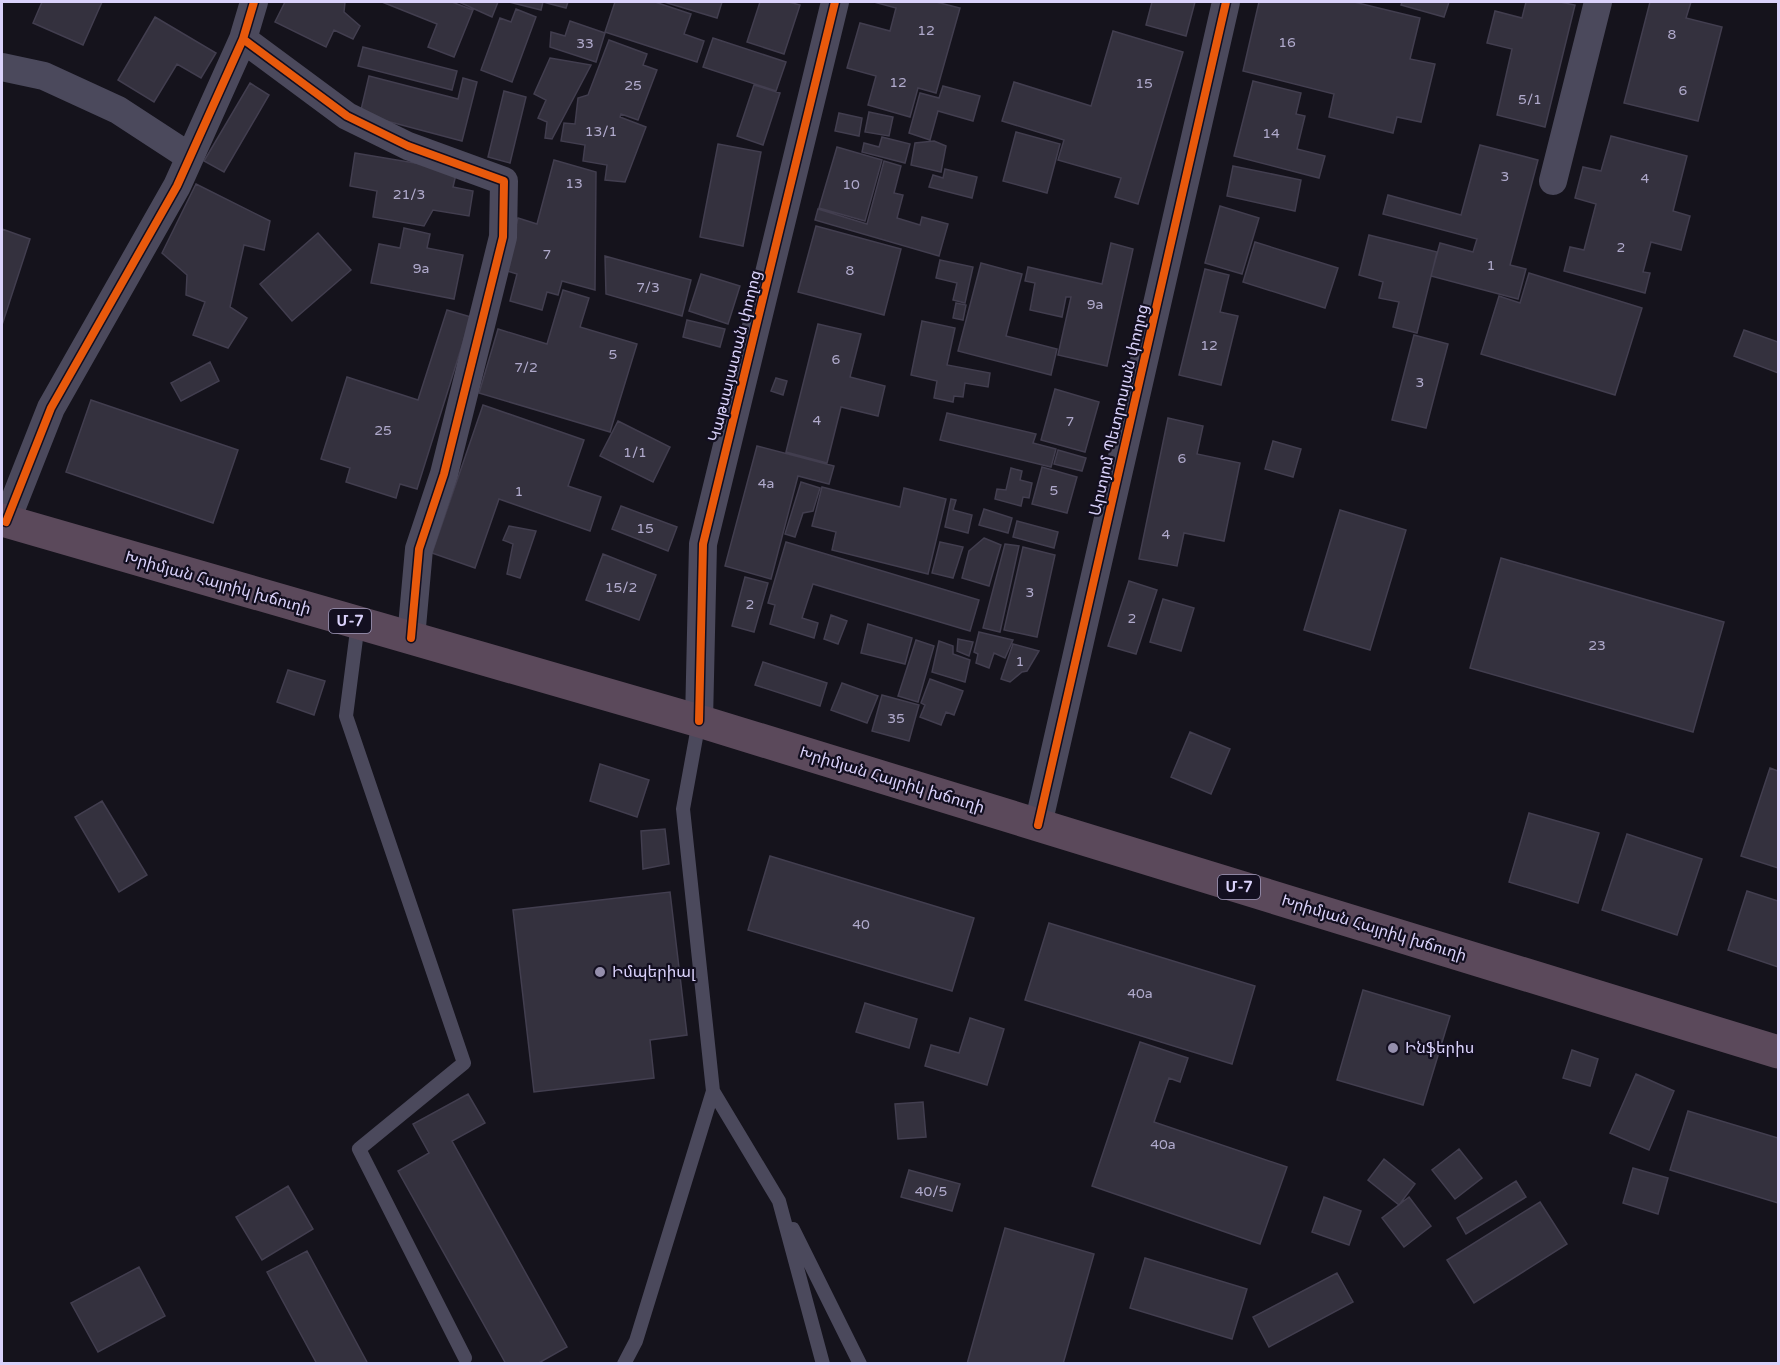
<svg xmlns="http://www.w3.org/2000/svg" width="1780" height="1365" font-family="'Varela Round','Noto Sans Armenian',sans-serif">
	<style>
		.building { fill: #34313e; stroke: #423e4f; stroke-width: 1.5 }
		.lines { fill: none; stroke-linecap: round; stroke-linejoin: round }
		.lane { stroke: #4b495c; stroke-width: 14 }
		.street { stroke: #4b495c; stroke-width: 28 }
		.highway { stroke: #5b495b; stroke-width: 33 }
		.cycleway-casing { stroke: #130f20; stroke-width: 11 }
		.cycleway { stroke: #e8590c; stroke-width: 8 }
		.poi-dot { fill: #958fad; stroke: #130f20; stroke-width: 2 }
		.labels { text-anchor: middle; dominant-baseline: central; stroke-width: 4.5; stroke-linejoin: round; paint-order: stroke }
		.number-label { font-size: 14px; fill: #b0aacc }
		.shield { fill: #130f20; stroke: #9e98b9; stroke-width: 1.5 }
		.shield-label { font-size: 15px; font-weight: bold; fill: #dad2fb }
		.street-label { font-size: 16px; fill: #dad2fb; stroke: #130f20 }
		.poi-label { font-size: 16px; fill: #dad2fb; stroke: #130f20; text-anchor: start }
	</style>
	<rect width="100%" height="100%" fill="#15131c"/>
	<path class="building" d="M42,2H102L83,45L33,23Z
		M285,2H345L344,12L360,26L353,39L334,30L326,47L275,22Z
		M382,2H452L473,10L454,57L428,47L437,24Z
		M459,2H498L492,17Z
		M509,2H568L566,8L543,2L541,10Z
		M615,2H655L691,14L684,34L704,41L697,62L605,32Z
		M664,2H722L717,18Z
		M760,2H789L800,5L784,54L747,42Z
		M874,2H936L960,8L936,93L918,88L910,117L868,105L876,76L847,68L860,23L890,31L896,8Z
		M1152,2H1195L1186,36L1146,25Z
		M1259,2H1354L1420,18L1410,59L1435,64L1421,122L1397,117L1393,133L1329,117L1334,94L1243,71Z
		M1402,2H1449L1444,17L1401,5Z
		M1526,2H1560L1575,5L1545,127L1497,115L1512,49L1487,43L1495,11L1522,18Z
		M1650,2H1691L1686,18L1722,27L1698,121L1624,103Z
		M516,9L536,17L512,82L481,70L500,18L511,22Z
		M155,17L216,53L201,78L177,64L154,102L118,80Z
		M570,21L605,33L596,62L550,47L551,32L565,36Z
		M1113,31L1183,52L1138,204L1115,197L1121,178L1058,160L1064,140L1002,121L1014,82L1091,106Z
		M713,38L786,62L776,91L703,67Z
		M609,40L647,54L643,65L657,70L638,120L621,114L620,117L646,127L625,182L605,180L607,165L583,161L585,145L561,141L564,123L575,124L578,98L588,95Z
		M363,47L457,71L452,90L358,66Z
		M550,58L591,65L552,139L545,138L547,122L538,118L546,100L534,94Z
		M369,76L458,99L463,78L477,82L462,141L360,114Z
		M1253,81L1301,93L1296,114L1305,116L1297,149L1325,156L1319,178L1234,156Z
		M250,83L269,95L224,172L204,161Z
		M754,85L780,93L763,145L737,136Z
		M943,86L980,96L973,121L938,111L930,140L909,133L920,93L939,98Z
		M504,91L526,97L510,163L488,157Z
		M869,112L893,117L889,136L865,132Z
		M839,113L862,118L859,136L835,131Z
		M1016,132L1060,144L1047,193L1003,181Z
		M1611,136L1687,156L1673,211L1690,216L1681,250L1651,242L1643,272L1650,273L1645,293L1564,271L1570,247L1584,250L1596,204L1575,198L1583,167L1601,171Z
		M882,137L910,144L905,163L862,152L864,143L879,147Z
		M934,141L946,146L941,172L911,165L915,143Z
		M718,144L761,152L743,246L700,237Z
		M1480,145L1538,160L1510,265L1526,269L1518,299L1431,276L1440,243L1473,252L1477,239L1383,214L1388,195L1461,215Z
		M837,147L882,160L865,221L819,208Z
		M355,153L457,170L453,187L473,191L469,216L433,210L424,226L373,217L377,191L350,186Z
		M554,160L596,172L595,290L562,281L558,295L547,292L542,310L510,301L517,274L504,270L518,218L537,224Z
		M884,161L901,166L894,193L903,195L897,218L920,225L922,217L948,224L939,256L815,220L818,209L867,224Z
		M1233,166L1301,180L1295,211L1227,196Z
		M945,169L977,177L972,198L929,187L933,175L943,178Z
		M196,184L270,221L264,250L244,245L230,307L247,318L228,348L193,335L205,302L186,295L187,275L162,253Z
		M1220,206L1259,218L1242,274L1205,263Z
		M816,226L901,249L884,315L798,292Z
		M404,228L430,234L427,248L463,255L454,299L371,283L379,244L400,248Z
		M2,229L30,239L2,325Z
		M318,233L351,270L292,321L260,284Z
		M1369,235L1437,252L1417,333L1393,327L1399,302L1379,298L1383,282L1359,275Z
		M1255,242L1338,268L1325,308L1243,282Z
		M1111,243L1133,249L1107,366L1058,355L1071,297H1066L1062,317L1030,310L1035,283L1025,281L1028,267L1102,284Z
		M605,256L691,280L682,316L606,294Z
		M940,260L973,267L965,303L953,300L957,283L936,278Z
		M981,263L1022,274L1006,336L1057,349L1051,375L958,351Z
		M1205,269L1229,275L1220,312L1238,316L1221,385L1179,375Z
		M1529,273L1642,308L1615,395L1481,354L1499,296L1520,303Z
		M701,274L740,286L728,324L689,311Z
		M563,290L589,298L580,327L637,344L610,432L479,393L498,329L547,344Z
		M956,303L966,305L963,320L953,318Z
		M447,310L471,317L417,489L400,484L396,498L346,482L350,468L321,459L347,377L418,400Z
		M687,320L725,329L720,347L683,337Z
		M922,321L955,328L947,365L990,373L988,387L965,383L963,397L954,396L953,402L934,398L937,381L911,375Z
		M818,324L861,334L850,377L885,386L878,416L841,407L827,463L786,452Z
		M1744,330L1778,342V373L1734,356Z
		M1414,335L1448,344L1426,428L1392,420Z
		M210,362L219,381L181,401L171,383Z
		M776,378L787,381L783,395L771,391Z
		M1055,389L1099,402L1085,452L1041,440Z
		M91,400L238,450L213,523L66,472Z
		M483,405L584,440L568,486L601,497L590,531L499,499L475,568L432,553Z
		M947,413L1036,434L1033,443L1056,449L1051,467L940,440Z
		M1168,418L1203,426L1197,454L1240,463L1224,541L1184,533L1177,566L1139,559Z
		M618,421L670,447L653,482L600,456Z
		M1273,441L1301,449L1293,477L1265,469Z
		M757,446L834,466L829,484L798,476L771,579L725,566Z
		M1058,450L1086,458L1082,471L1054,464Z
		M1042,467L1077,477L1067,513L1032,504Z
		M1011,468L1022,471L1020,480L1032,483L1029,498L1023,497L1021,506L995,499L997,489L1006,490Z
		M801,482L820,488L813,511L803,513L795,537L785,534Z
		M822,487L900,507L904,488L946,499L928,574L832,550L836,532L812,526Z
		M951,499L956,500L953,510L972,515L968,533L945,527Z
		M621,506L677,527L668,551L612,529Z
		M984,509L1012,518L1008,533L979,525Z
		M1340,510L1406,530L1370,650L1304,630Z
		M1017,521L1058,532L1054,548L1013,537Z
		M509,526L536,531L520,578L507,574L513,544L503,540Z
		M984,538L1001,545L989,586L962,578L969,551Z
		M786,542L979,600L970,631L813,584L802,618L818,623L814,638L770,624L775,605L768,603Z
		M940,542L963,547L953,578L932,573Z
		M1005,544L1019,546L1000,632L983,628Z
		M1023,547L1055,555L1037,637L1004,630Z
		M603,554L656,575L639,620L586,600Z
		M1501,558L1724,622L1693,732L1470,668Z
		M745,577L768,583L754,632L732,626Z
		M1129,581L1157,590L1136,654L1108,646Z
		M1163,599L1194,608L1181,651L1150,642Z
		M831,615L847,621L838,644L824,639Z
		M868,624L912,638L905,664L861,653Z
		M979,632L1013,640L1005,658L994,653L989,668L976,663L978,654L974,652Z
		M958,639L973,642L969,656L957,651Z
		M916,640L934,646L918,702L898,696Z
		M939,641L953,646V654L970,660L965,682L932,672Z
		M1013,644L1039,651L1027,671L1022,672L1010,682L1001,679Z
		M763,662L827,683L820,706L755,685Z
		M288,670L325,681L314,715L277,702Z
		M930,679L963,691L954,715L946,712L941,725L920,717L925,705L921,703Z
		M842,683L878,696L867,723L831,710Z
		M882,695L919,705L909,741L872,731Z
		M1190,732L1230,749L1211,794L1171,777Z
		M600,764L649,780L637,817L590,801Z
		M1770,768L1778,771V868L1741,856Z
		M102,801L147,875L119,892L75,817Z
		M1529,813L1599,833L1578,903L1509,882Z
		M665,829L669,864L643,869L641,831Z
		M1627,834L1702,859L1677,935L1602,910Z
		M770,856L974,918L952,991L748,930Z
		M1747,891L1778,901V967L1728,950Z
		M670,892L687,1035L650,1040L654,1078L534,1092L513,910Z
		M1049,923L1255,986L1232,1064L1025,1000Z
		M1363,990L1450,1016L1423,1105L1337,1080Z
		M865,1003L917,1019L909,1048L856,1032Z
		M970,1018L1004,1029L987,1085L925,1066L931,1045L959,1053Z
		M1140,1042L1188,1058L1180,1082L1169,1078L1154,1122L1287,1167L1260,1244L1092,1186Z
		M1572,1050L1598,1059L1590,1086L1563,1078Z
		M1636,1074L1674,1091L1649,1150L1610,1133Z
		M468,1094L485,1123L452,1141L567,1347L537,1364H506L398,1171L429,1153L413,1124Z
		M923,1102L926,1137L898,1139L895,1104Z
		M1688,1111L1778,1138V1203L1670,1170Z
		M1459,1149L1482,1178L1455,1199L1432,1170Z
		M1384,1159L1415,1184L1399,1205L1368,1180Z
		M1633,1168L1668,1178L1658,1214L1623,1203Z
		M909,1170L960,1184L952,1211L901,1197Z
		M1516,1181L1526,1197L1466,1234L1457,1218Z
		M288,1186L313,1229L262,1260L236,1217Z
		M1324,1197L1361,1211L1349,1245L1312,1232Z
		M1409,1197L1431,1226L1404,1247L1382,1218Z
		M1540,1202L1567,1244L1474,1303L1447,1260Z
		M1005,1228L1094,1254L1063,1364H967Z
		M307,1251L368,1364H317L267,1272Z
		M1145,1258L1247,1289L1232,1339L1130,1308Z
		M139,1267L165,1316L98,1352L71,1303Z
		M1337,1273L1353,1302L1269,1347L1253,1317Z"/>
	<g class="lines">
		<path class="lane" d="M358,623L346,716L464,1063L359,1149L465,1358
			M699,721L683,809L713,1091L779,1201L823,1364
			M793,1229L860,1364
			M624,1364L636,1341L713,1091"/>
		<path class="street" d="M243,39L347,116L408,146L504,181L503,237L444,474L419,549L411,638
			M2,67L44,76L118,110L190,157
			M1553,181L1598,2
			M6,522L51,408L177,186L243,39L254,2
			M699,721L703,544L835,2
			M1038,825L1226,2"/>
		<path class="highway" d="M2,520L699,721L1778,1052"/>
		<defs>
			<path id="cycleway" d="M243,39L347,116L408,146L504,181L503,237L444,474L419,549L411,638
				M6,522L51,408L177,186L243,39L254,2
				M699,721L703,544L835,2
				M1038,825L1226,2"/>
		</defs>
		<use href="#cycleway" class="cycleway-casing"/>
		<use href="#cycleway" class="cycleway"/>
	</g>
	<g class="poi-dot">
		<circle cx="600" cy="972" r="6"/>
		<circle cx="1393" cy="1048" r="6"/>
	</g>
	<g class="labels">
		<g class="number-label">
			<text x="926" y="30">12</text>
			<text x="1672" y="34">8</text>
			<text x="1287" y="42">16</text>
			<text x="585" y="43">33</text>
			<text x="898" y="82">12</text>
			<text x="1144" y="83">15</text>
			<text x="633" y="85">25</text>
			<text x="1683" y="90">6</text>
			<text x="1530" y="99">5/1</text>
			<text x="601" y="131">13/1</text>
			<text x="1271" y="133">14</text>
			<text x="1505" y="176">3</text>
			<text x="1645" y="178">4</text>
			<text x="574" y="183">13</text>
			<text x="851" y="184">10</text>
			<text x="409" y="194">21/3</text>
			<text x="1621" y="247">2</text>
			<text x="547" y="254">7</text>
			<text x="1491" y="265">1</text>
			<text x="421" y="268">9a</text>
			<text x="850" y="270">8</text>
			<text x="648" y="287">7/3</text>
			<text x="1095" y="304">9a</text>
			<text x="1209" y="345">12</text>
			<text x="613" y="354">5</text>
			<text x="836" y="359">6</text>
			<text x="526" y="367">7/2</text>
			<text x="1420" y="382">3</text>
			<text x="817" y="420">4</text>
			<text x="1070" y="421">7</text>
			<text x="383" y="430">25</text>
			<text x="635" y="452">1/1</text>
			<text x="1182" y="458">6</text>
			<text x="766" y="483">4a</text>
			<text x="1054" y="490">5</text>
			<text x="519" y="491">1</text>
			<text x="645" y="528">15</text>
			<text x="1166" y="534">4</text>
			<text x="621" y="587">15/2</text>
			<text x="1030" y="592">3</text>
			<text x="750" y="604">2</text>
			<text x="1132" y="618">2</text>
			<text x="1597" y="645">23</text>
			<text x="1020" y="661">1</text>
			<text x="896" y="718">35</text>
			<text x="861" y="924">40</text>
			<text x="1140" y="993">40a</text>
			<text x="1163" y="1144">40a</text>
			<text x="931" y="1191">40/5</text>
		</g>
		<g class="shield">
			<rect x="329" y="609" width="42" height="24" rx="4.5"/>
			<rect x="1218" y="875" width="42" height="24" rx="4.5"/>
		</g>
		<g class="shield-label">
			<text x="350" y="621">Մ-7</text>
			<text x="1239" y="887">Մ-7</text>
		</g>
		<g class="street-label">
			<text transform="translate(735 356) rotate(-76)">Կաթսայատան փողոց</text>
			<text transform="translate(1119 410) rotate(-77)">Արտյոմ Պետրոսյան փողոց</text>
			<text transform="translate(218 583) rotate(16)">Խրիմյան Հայրիկ խճուղի</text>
			<text transform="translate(892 780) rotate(17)">Խրիմյան Հայրիկ խճուղի</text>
			<text transform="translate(1374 928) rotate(17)">Խրիմյան Հայրիկ խճուղի</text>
		</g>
		<g class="poi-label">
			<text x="612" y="972">Իմպերիալ</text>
			<text x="1405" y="1048">Ինֆերիս</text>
		</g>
	</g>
	<rect width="1780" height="1365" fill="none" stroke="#dad2fb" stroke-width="6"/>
</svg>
